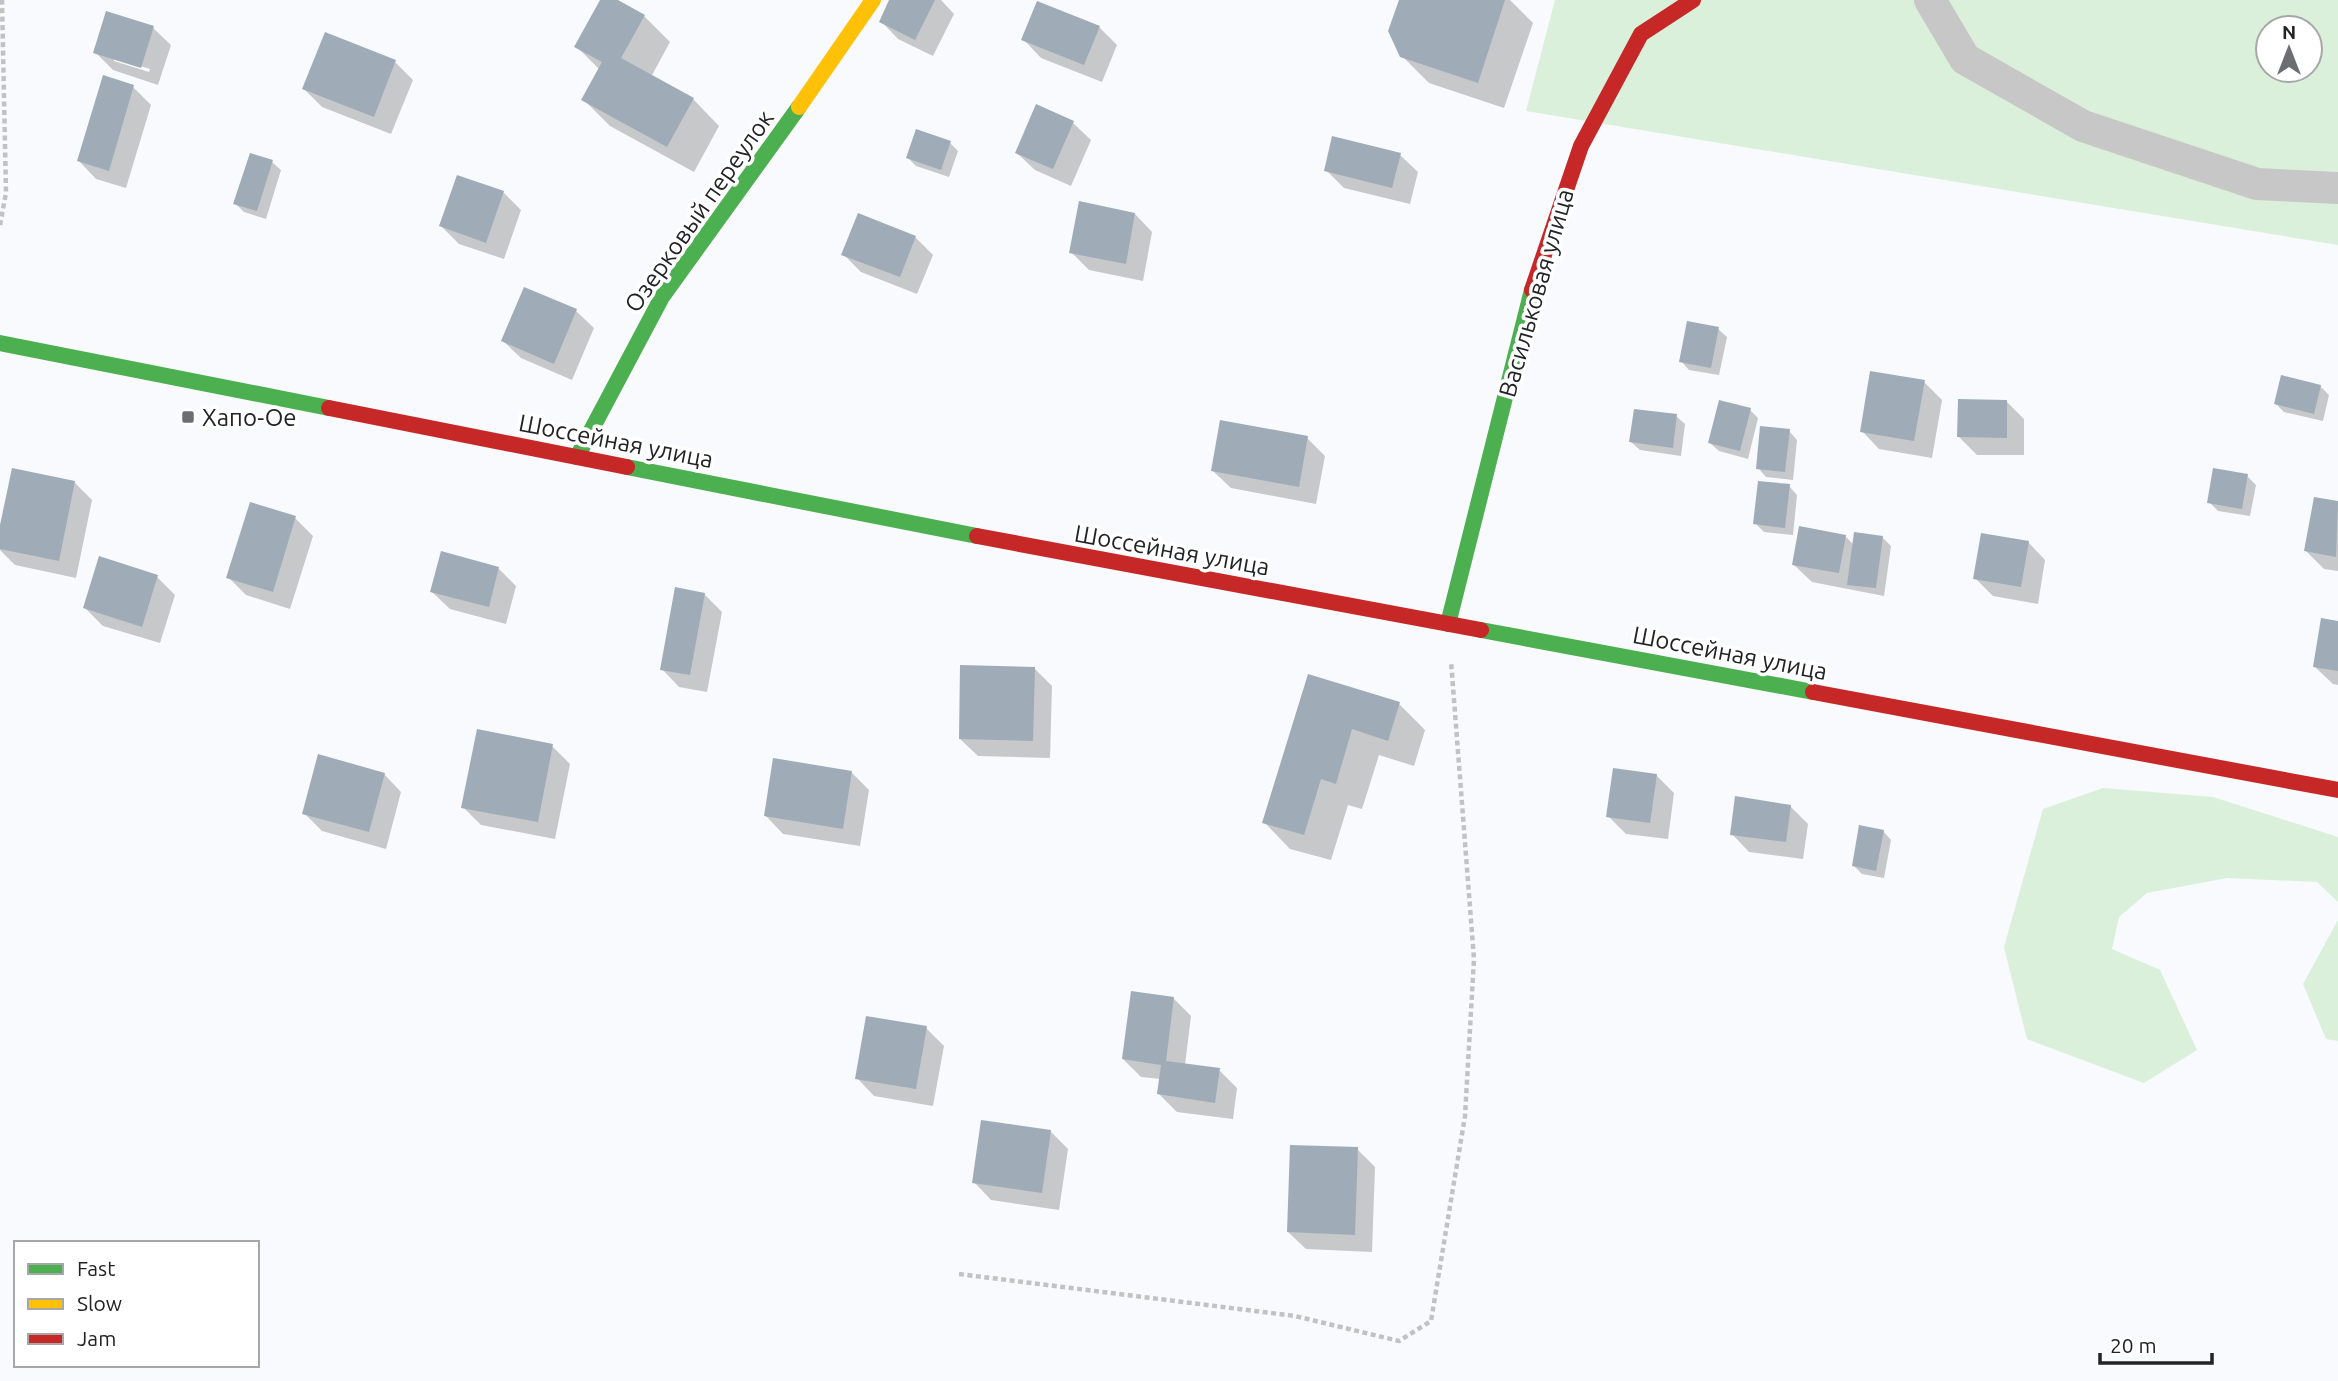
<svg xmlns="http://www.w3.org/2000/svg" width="2338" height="1381" font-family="Ubuntu,sans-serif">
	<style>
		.green { fill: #dbf0da; fill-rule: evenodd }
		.shadow { fill: #0003; fill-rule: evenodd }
		.building { fill: #9facb8 }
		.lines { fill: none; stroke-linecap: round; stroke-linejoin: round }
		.path { stroke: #c2c2c3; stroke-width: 4.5; stroke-dasharray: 5 3.5; stroke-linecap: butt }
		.street { stroke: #c8c7c7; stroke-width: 32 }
		.fast { stroke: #4caf50; stroke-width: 16 }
		.slow { stroke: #ffc107; stroke-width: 16 }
		.jam { stroke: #c62828; stroke-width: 16 }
		.poi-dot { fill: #6d6e71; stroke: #fff; stroke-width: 2.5 }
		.labels { text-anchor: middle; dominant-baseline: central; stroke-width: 7; stroke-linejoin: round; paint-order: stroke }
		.street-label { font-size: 24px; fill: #222325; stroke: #fff }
		.poi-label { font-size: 24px; fill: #222325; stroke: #fff; text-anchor: start }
	</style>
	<rect width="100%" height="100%" fill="#f8fafd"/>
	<path class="green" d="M1555,0H2338V245L1526,111ZM2268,28H2310V70H2268Z
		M2103,788L2213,797L2338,837V902L2317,882L2227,878L2147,893L2119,917L2112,949L2160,970L2197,1050L2144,1083L2027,1039L2004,947L2043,809Z
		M2338,920V1041L2326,1039L2303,984Z"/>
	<path class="shadow" d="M602,0H614L644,16L670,42L651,77L693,99L719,126L694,172L610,126L584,100L600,70L577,47Z
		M891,0H941L954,14L933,56L898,39L881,21Z
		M1400,0H1510L1533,23L1504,108L1429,83L1402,56Z
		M1099,27L1117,45L1102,82L1041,58L1024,40Z
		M153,28L171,45L158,85L113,70L95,52ZM114,58L150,69L149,72L114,61Z
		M326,35L395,62L413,80L391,134L322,107L304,89Z
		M104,78L133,87L151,105L126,188L96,179L79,161Z
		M1073,123L1091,140L1071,186L1035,170L1017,153Z
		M950,143L958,151L949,177L916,166L908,158Z
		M1400,155L1418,172L1410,204L1344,188L1326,170Z
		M272,162L281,170L266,219L244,212L235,203Z
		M503,192L521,210L504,259L459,244L441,226Z
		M1135,214L1152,232L1143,281L1089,270L1071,252Z
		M915,237L933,255L917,294L861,272L843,254Z
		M576,311L594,328L572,380L521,358L503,341Z
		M1718,329L1727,337L1719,375L1689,370L1681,361Z
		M1924,382L1942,400L1932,458L1879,449L1862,431Z
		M2320,386L2329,395L2323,421L2284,412L2276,404Z
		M2007,402L2024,419V455H1977L1959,437Z
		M1750,410L1758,418L1748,459L1719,451L1710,443Z
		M1676,416L1685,424L1681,456L1640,450L1631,442Z
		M1789,431L1797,440L1793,480L1766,477L1758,468Z
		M1307,438L1325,456L1316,504L1231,488L1213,471Z
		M2247,476L2256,485L2250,516L2218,511L2209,502Z
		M74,482L92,500L76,578L15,565L0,550V533Z
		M1789,486L1797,495L1793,535L1764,532L1755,523Z
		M2316,499L2338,503V571L2324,569L2306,551Z
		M295,518L313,536L290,609L246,595L228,577Z
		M1845,536L1854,545L1882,537L1891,546L1884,596L1812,582L1794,565Z
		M2028,542L2045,560L2038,604L1993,596L1975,578Z
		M498,568L516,586L506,624L450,609L432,592Z
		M157,577L175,595L160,643L103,626L85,608Z
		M704,594L722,612L707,692L679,687L662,669Z
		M2338,622V685L2333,684L2315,667Z
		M1034,668L1052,686L1050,758L978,756L960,739Z
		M1309,676L1399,704L1425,730L1414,766L1379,755L1362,809L1348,805L1331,860L1290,849L1264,822Z
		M552,746L570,764L555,839L481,825L463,807Z
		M851,772L869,790L860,846L783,834L766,816Z
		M384,774L401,792L386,849L322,831L304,813Z
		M1656,775L1674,793L1668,839L1626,834L1608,816Z
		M1790,806L1808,824L1803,859L1749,852L1732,834Z
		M1883,831L1891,840L1884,878L1862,874L1853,865Z
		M1173,998L1191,1016L1185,1065L1219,1070L1237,1088L1233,1119L1177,1112L1159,1094L1161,1079L1141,1077L1123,1059Z
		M926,1028L944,1046L933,1106L874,1096L857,1078Z
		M1050,1131L1068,1149L1059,1210L991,1200L974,1182Z
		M1357,1149L1375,1167L1372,1252L1306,1249L1288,1232Z"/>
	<path class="building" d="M600,0H618L645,15L621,58L694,98L667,147L581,100L602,62L574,47Z
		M889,0H935L915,40L879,22Z
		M1399,0H1505L1478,83L1400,57L1388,31Z
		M1037,1L1100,26L1084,65L1021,40Z
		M106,11L154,26L141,68L93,53Z
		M325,32L396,60L374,117L302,89Z
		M103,75L134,85L109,171L77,161Z
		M1036,104L1074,121L1053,169L1015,153Z
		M916,129L951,141L941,170L906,158Z
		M1332,136L1401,153L1392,188L1324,171Z
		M250,153L273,160L257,211L233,204Z
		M457,175L504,191L486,243L439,226Z
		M1079,201L1135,213L1126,264L1069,253Z
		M858,213L916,236L900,277L841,255Z
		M524,287L577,309L554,364L501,341Z
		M1687,321L1719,327L1711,368L1679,362Z
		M1870,371L1925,380L1914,441L1860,432Z
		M2281,375L2321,385L2314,414L2274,404Z
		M1958,399L2007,400V438L1957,437Z
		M1719,400L1751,408L1740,451L1708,443Z
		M1634,409L1677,414L1673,448L1629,442Z
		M1220,420L1308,436L1299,487L1211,471Z
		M1760,426L1790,429L1785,472L1756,469Z
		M12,468L75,481L59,561L0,549V525Z
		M2213,468L2248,474L2242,509L2207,503Z
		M1758,481L1790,484L1785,528L1753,524Z
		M2314,497L2338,501L2336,557L2304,551Z
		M250,502L296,516L273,592L226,578Z
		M1799,526L1846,535L1839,573L1792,565Z
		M1854,532L1883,536L1876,588L1847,585Z
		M1981,533L2029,541L2021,587L1973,579Z
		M441,551L499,567L489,607L430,592Z
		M99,556L158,575L142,627L83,608Z
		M675,587L705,593L690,675L660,670Z
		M2321,618L2338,621V671L2313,667Z
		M960,665L1035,667L1033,741L959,739Z
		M1308,674L1400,702L1388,741L1352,729L1336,784L1321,779L1304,835L1262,823Z
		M477,729L553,744L538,822L461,808Z
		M318,754L385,773L369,832L302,814Z
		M773,758L852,771L843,829L764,816Z
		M1613,768L1657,774L1650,823L1606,817Z
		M1735,796L1791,805L1786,842L1730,835Z
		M1859,825L1884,830L1876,871L1852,866Z
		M1131,991L1174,997L1166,1061L1220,1068L1215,1103L1157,1094L1161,1065L1122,1059Z
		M866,1016L927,1026L916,1089L855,1079Z
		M981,1120L1051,1130L1042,1193L972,1183Z
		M1290,1145L1358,1147L1355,1235L1287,1232Z"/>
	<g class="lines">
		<path class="path" d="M0,225L6,193L2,0
			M959,1274L1295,1316L1399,1341L1431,1321L1465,1116L1474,959L1451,661"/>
		<path class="street" d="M1930,0L1965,59L2083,126L2257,184L2338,188"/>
		<path class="fast" d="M0,343L329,408
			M577,457L662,297L799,107
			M627,467L977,536
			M1448,624L1532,290
			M1481,630L1813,692"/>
		<path class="slow" d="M799,107L873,0"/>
		<path class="jam" d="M1532,290L1581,146L1641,34L1693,0
			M329,408L627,467
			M977,536L1481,630
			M1813,692L2338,790"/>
	</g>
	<rect class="poi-dot" x="181" y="410" width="14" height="14" rx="3.5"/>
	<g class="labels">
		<g class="street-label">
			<text transform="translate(699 211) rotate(-55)">Озерковый переулок</text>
			<text transform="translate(1536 293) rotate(-74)">Васильковая улица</text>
			<text transform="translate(616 441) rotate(11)">Шоссейная улица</text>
			<text transform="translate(1172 550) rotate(10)">Шоссейная улица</text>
			<text transform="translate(1730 653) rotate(11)">Шоссейная улица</text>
		</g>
		<g class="poi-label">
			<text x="202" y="417">Хапо-Ое</text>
		</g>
	</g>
	<rect x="14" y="1241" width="245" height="126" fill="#ffffff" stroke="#a7a7a8" stroke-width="2"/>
	<rect x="28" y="1264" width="35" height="10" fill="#4caf50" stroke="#a7a7a8" stroke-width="2"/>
	<text x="77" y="1276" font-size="21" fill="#222325">Fast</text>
	<rect x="28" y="1299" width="35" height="10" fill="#ffc107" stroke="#a7a7a8" stroke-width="2"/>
	<text x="77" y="1311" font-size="21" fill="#222325">Slow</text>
	<rect x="28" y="1334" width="35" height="10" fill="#c62828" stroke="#a7a7a8" stroke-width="2"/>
	<text x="77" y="1346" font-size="21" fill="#222325">Jam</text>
	<g transform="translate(2289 49)"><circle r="33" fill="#ffffff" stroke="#a7a7a8" stroke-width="2"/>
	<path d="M0-5L12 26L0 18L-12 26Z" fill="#6d6e71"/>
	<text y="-10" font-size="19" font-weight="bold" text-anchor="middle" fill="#222325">N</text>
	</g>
	<path d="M2100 1353v10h112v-10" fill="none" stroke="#222325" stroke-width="3.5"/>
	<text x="2110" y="1353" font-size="21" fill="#222325" stroke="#ffffff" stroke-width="5" paint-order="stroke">20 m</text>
</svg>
